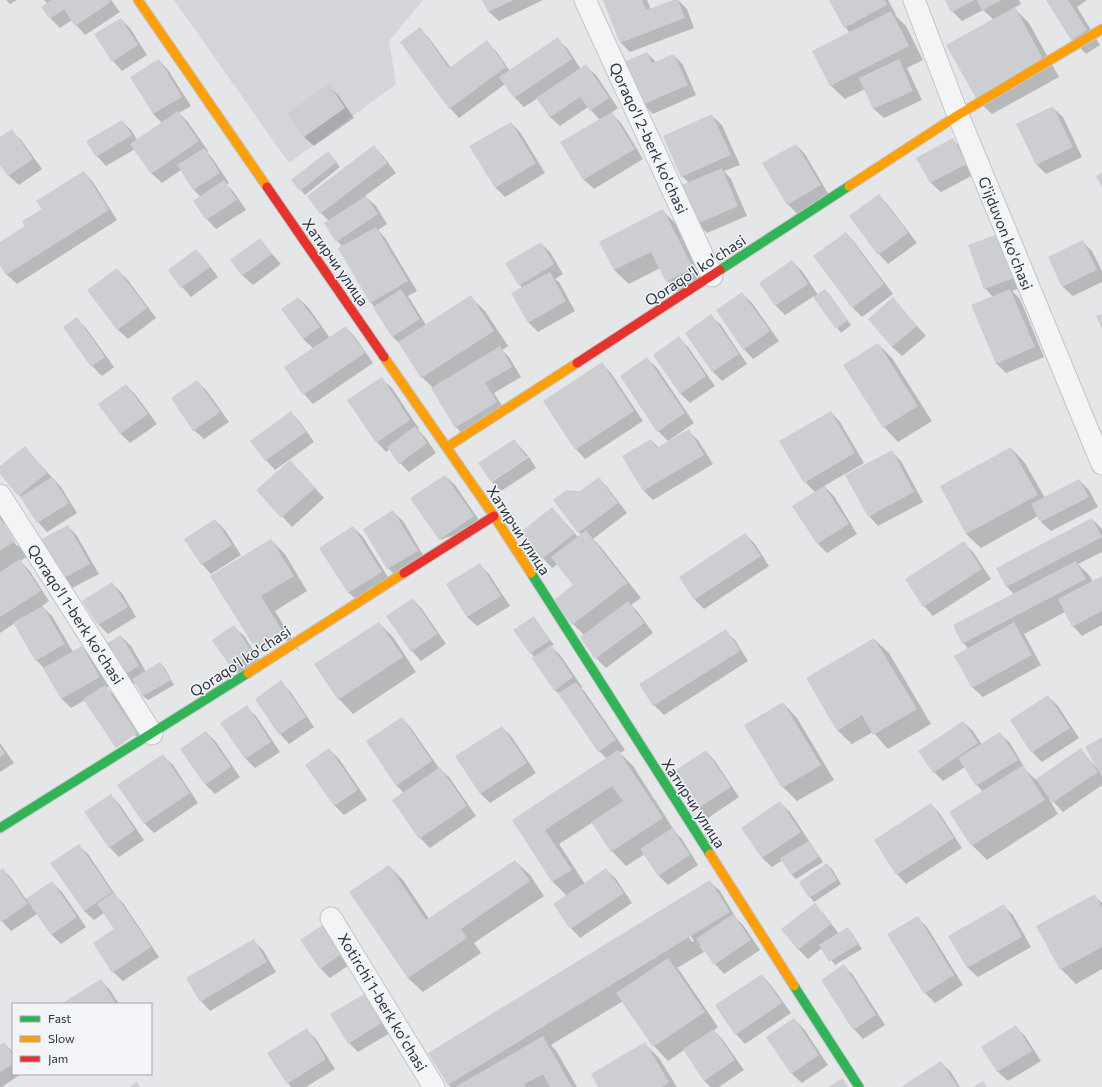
<svg xmlns="http://www.w3.org/2000/svg" width="1102" height="1087" font-family="Commissioner,sans-serif">
	<style>
		.built { fill: #d3d5db }
		.shadow { fill: #0003; fill-rule: evenodd }
		.building { fill: #ccced1 }
		.lines { fill: none; stroke-linecap: round; stroke-linejoin: round }
		.street-casing { stroke: #c2c4c6; stroke-width: 23 }
		.fast-casing { stroke: #c2c4c6; stroke-width: 11 }
		.slow-casing { stroke: #c2c4c6; stroke-width: 11 }
		.jam-casing { stroke: #c2c4c6; stroke-width: 11 }
		.street { stroke: #f3f4f5; stroke-width: 21 }
		.fast { stroke: #30b455; stroke-width: 9 }
		.slow { stroke: #ff9f0a; stroke-width: 9 }
		.jam { stroke: #e5322d; stroke-width: 9 }
		.labels { text-anchor: middle; dominant-baseline: central; stroke-width: 3; stroke-linejoin: round; paint-order: stroke }
		.street-label { font-size: 15px; fill: #2b3242; stroke: #f2f4f7 }
	</style>
	<rect width="100%" height="100%" fill="#e4e6e8"/>
	<path class="built" d="M174,0H423L389,41L396,84L289,163Z"/>
	<path class="shadow" d="M6,0H17L10,4Z
		M44,0H111L120,12L85,35L72,20L60,28L50,18L48,4Z
		M483,0H543L499,21L489,12Z
		M604,0H647L651,10L678,0L687,9L694,28L630,52L621,43Z
		M830,0H888L896,15H895L906,26L923,60L907,68L922,100L884,118L874,109L865,89L845,99L830,85L850,33L845,27Z
		M946,0H1019L1021,4L1014,8L1029,23L1059,77L992,114L977,100L994,20L983,10L962,21L952,11Z
		M1047,0H1087L1077,7L1100,45L1086,54L1072,39Z
		M121,19L130,28L147,55L122,71L113,61Z
		M420,29L429,38L451,68L487,42L496,51L510,71L557,39L567,48L581,69L586,66L596,75L618,108L611,113L621,123L643,159L594,189L584,180L562,143L600,120L588,107L560,126L550,117L538,98L524,107L515,98L505,84L459,118L450,108Z
		M647,53L656,62L674,55L683,65L696,95L653,114L643,104Z
		M159,60L168,70L191,106L179,113L188,122L208,151L207,152L213,159L229,183L226,184L233,191L246,210L216,229L207,219L201,197L194,190L181,170L162,183L152,174L135,149L106,166L97,156L122,121L132,131L137,140L162,123L153,114Z
		M329,86L338,95L354,118L314,146L304,137Z
		M1053,108L1063,117L1082,157L1046,174L1037,165L1017,125Z
		M712,116L722,125L740,165L724,171L731,179L747,216L707,233L697,223L689,183L682,176Z
		M511,123L520,132L545,173L505,197L496,188L471,147Z
		M11,130L21,140L42,169L19,185L9,176L0,163V138Z
		M952,139L962,149L975,174L941,192L931,183L918,158Z
		M796,145L805,154L829,195L797,214L788,204Z
		M374,147L383,156L396,173L365,196L376,206L387,224L378,230L385,238L417,291L408,296L426,325L471,297L485,311L508,346L502,350L509,357L521,377L494,393L506,412L465,437L456,427L433,388L422,377L401,345L392,336L375,307L371,303L339,249L343,247L337,241L329,221L321,213Z
		M332,157L340,167L305,195L301,190Z
		M84,172L93,182L117,220L17,284L7,275L0,264V243L26,226Z
		M879,195L888,205L917,243L888,264L879,254Z
		M663,211L677,225L706,283L681,295L667,281L660,268L629,284L614,270Z
		M846,233L855,243L893,294L862,317L852,307Z
		M997,235L1023,287L1012,291L1020,299L1044,357L1006,373L996,363L993,297L985,288Z
		M260,240L281,264L253,285L243,276L232,260Z
		M1083,242L1092,251L1102,271V282L1073,296L1063,287L1049,257Z
		M540,243L550,252L563,274L555,279L559,282L575,311L538,332L528,322L522,288L520,285Z
		M196,250L205,260L218,277L191,297L182,287L169,271Z
		M792,261L802,271L818,295L825,290L829,294L851,325L841,333L814,296L785,315L776,306L760,283Z
		M117,270L127,279L156,318L128,339L118,330L89,290Z
		M742,293L752,303L779,341L753,359L744,349Z
		M298,298L308,307L330,338L346,327L355,337L373,363L313,404L304,394L314,349L303,339Z
		M893,299L926,336L902,356L892,347Z
		M711,316L721,325L747,364L722,381L713,372Z
		M77,319L86,328L114,367L102,376L92,366Z
		M679,338L688,347L715,386L690,403L681,394L654,355Z
		M878,344L892,358L932,421L898,442L884,427Z
		M647,359L657,368L694,423L668,441L658,431Z
		M601,363L611,373L643,421L585,459L576,449Z
		M382,379L392,388L419,429L418,430L425,437L436,453L409,472L400,463L390,449L386,452L377,442Z
		M197,381L207,391L229,422L204,439L194,430Z
		M126,385L135,394L157,424L130,443L121,434L99,405Z
		M290,412L300,422L314,442L275,470L266,460Z
		M831,412L840,422L864,463L824,486L834,496L857,534L827,553L818,544L794,506L815,492L805,482Z
		M688,431L698,440L713,464L653,500L644,491L623,457L651,440L659,448Z
		M514,440L528,456L492,480V482L479,463Z
		M25,448L61,487L77,513L47,532L38,522L22,498L0,472V467Z
		M1011,448L1025,463L1045,498L1079,480L1089,490L1098,507L1051,531L1041,522L1038,516L981,548L966,534Z
		M892,452L901,461L923,502L878,526L869,516Z
		M529,457L536,468L501,491L492,482Z
		M300,471L324,498L292,527L258,490Z
		M445,476L455,485L483,526L439,540Z
		M599,478L608,488L627,513L593,539L600,546L641,598L631,605L638,612L653,633L606,668L596,658L584,635L573,624L575,585L558,564L552,568L543,558L552,508L578,537L581,535L555,500L580,492Z
		M393,512L403,521L426,560L398,578L388,568Z
		M0,516L7,523L29,556L20,561L29,570L49,601L42,606L52,616L73,652L82,647L92,657L109,686L106,688L114,695L146,743L85,700L71,708L61,698L45,669L36,660L15,623L0,633ZM2,524H5L19,544L17,546Z
		M1092,519L1102,529V552L1078,564L1090,576L1093,582L1102,577V625L1082,636L1073,626L1065,612L1024,634L1041,665L983,697L973,688L956,656L969,649L963,643L954,626L1014,594L1007,587L997,569Z
		M215,520L225,530L241,555L211,574L202,564Z
		M68,526L77,536L99,574L72,588L62,579Z
		M353,527L363,537L391,582L359,602L349,593L321,548Z
		M745,534L755,544L769,566L704,609L695,600L680,578Z
		M271,540L285,554L307,591L275,611L300,652L212,577Z
		M964,543L973,552L991,579L933,616L924,606Z
		M480,565L489,574L510,606L477,626L467,617L447,585Z
		M112,584L122,593L136,617L108,634L99,625L84,601Z
		M413,599L422,609L446,644L421,661L412,651Z
		M533,617L554,645L551,646L561,656L582,687L581,688L585,692L625,750L620,753L633,766L676,833L682,839L698,865L668,885L658,875L645,854L626,866L612,851L593,822L559,844L585,884L606,869L616,879L632,903L580,938L571,928L567,896L553,882L513,821L607,759L599,751L563,698L555,690L535,658L531,653Z
		M379,623L393,637L416,672L353,714L339,699Z
		M234,627L244,636L262,663L241,677L232,668L214,641Z
		M725,631L735,640L748,661L664,715L654,705Z
		M121,636L131,646L146,672L160,663L165,668L174,685L148,700L143,696L136,683L130,686L121,676Z
		M874,639L889,653L931,724L888,749L873,732L852,744L837,730Z
		M281,682L290,691L314,727L289,744L280,734Z
		M1048,696L1058,706L1079,738L1042,762L1032,752L1011,720Z
		M783,703L797,718L834,780L797,801L783,787Z
		M246,707L256,716L280,752L255,768L246,759L222,723Z
		M402,718L411,728L439,768L449,777L476,816L430,848L420,838L393,800L404,793L396,785Z
		M963,722L973,731L982,745L1000,734L1010,743L1026,770L1036,780L1081,750L1096,767L1097,766L1102,738V785L1063,812L1050,798L1049,799L1058,814L987,860L972,845L951,812L983,792L977,785L965,767L943,781L934,772Z
		M502,727L511,736L536,773L490,803L480,793Z
		M206,732L216,742L240,777L215,794L206,785L181,749Z
		M0,743L14,763L0,772Z
		M329,749L339,759L367,800L344,815L335,806L307,765Z
		M706,751L715,761L739,797L708,818L698,808L674,772Z
		M163,756L173,765L198,803L154,833L144,823Z
		M111,795L120,805L144,840L119,857L110,848L86,812Z
		M780,803L790,812L823,862L796,879L791,874L783,860L772,867L762,858Z
		M931,804L940,814L962,848L906,884L897,874Z
		M78,845L88,854L117,897L123,903L159,957L123,981L113,972L115,929L104,913L94,920L84,911Z
		M515,861L530,875L544,896L474,943L481,953L423,992L408,978L350,892L389,866L403,880L429,919Z
		M827,865L832,869L841,884L814,902L810,897Z
		M3,869L12,879L26,899L52,882L62,892L86,927L61,944L52,935L37,914L11,931L0,919V871Z
		M710,882L720,891L736,918L743,925L760,950L724,974L715,964L702,945L700,946L704,952L677,968L682,974L718,1027L714,1030L723,1040L744,1070L719,1087H711L704,1081L684,1050L668,1061L654,1046L623,1001L551,1045L557,1052L577,1087H451L449,1085L429,1054ZM679,921H682L694,941L692,942Z
		M1094,896L1102,903V969L1076,984L1061,969L1038,927Z
		M814,905L824,914L839,934L848,929L852,933L862,949L835,965L822,948L808,959L798,949Z
		M1003,905L1013,915L1031,947L978,977L968,968L950,936Z
		M917,917L927,927L963,985L935,1003L925,993L889,935Z
		M327,923L355,961L330,978L320,968Z
		M253,940L263,950L276,972L210,1011L201,1001Z
		M844,966L853,975L885,1025L863,1039L854,1029Z
		M762,975L771,985L791,1013L745,1044L736,1034L716,1006Z
		M101,981L110,990L119,1004H62Z
		M366,994L392,1032L358,1052L349,1043Z
		M794,1019L804,1029L828,1065L802,1083L792,1074L767,1037Z
		M1016,1027L1025,1036L1041,1061L1008,1081L998,1072L983,1047Z
		M306,1030L316,1039L335,1069L306,1087H291L288,1083Z
		M4,1043L13,1052V1074H21L2,1087H0V1046Z
		M645,1044L659,1058L677,1087H599Z
		M941,1063L951,1072L960,1087H903Z"/>
	<path class="building" d="M52,0H109L111,2L75,26L64,9L50,19L41,7Z
		M482,0H514L488,12Z
		M603,0H642L646,10L673,0H678L685,18L620,43Z
		M829,0H885L887,5L844,28Z
		M945,0H975L951,12Z
		M977,0H1002L982,10Z
		M1046,0H1068L1087,30L1071,40Z
		M1015,7L1045,63L977,100L946,45Z
		M891,11L909,46L830,86L812,51Z
		M121,18L138,45L112,62L94,34Z
		M420,27L449,68L487,40L506,67L449,109L400,42Z
		M558,37L572,59L514,98L499,77Z
		M647,52L652,63L674,54L688,85L642,105L624,62Z
		M159,59L182,97L153,114L130,77Z
		M899,59L913,91L873,109L859,78Z
		M586,64L609,98L590,111L580,97L550,117L536,98Z
		M329,84L345,108L304,137L287,113Z
		M1053,106L1073,147L1036,165L1016,124Z
		M178,111L199,141L151,174L130,144Z
		M612,112L635,149L583,180L560,142Z
		M712,114L731,155L681,177L663,136Z
		M122,120L132,135L96,157L86,141Z
		M511,122L536,163L495,188L469,146Z
		M12,129L33,159L8,176L0,165V137Z
		M953,138L967,164L930,183L916,158Z
		M796,144L821,185L787,205L762,163Z
		M374,145L387,163L320,214L307,196Z
		M204,148L220,173L193,190L177,165Z
		M328,151L337,162L300,191L291,180Z
		M722,168L738,206L697,224L680,186Z
		M84,171L109,210L6,275L0,266V242L25,226L22,221L42,209L36,201Z
		M1102,173V188L1096,176Z
		M224,180L237,200L206,220L193,201Z
		M879,194L908,233L878,255L849,216Z
		M366,196L378,214L336,242L324,223Z
		M663,209L693,268L666,282L651,252L614,270L599,242Z
		M376,227L408,281L370,303L338,248Z
		M846,232L884,284L852,308L813,256Z
		M998,234L1014,278L984,289L968,245Z
		M260,238L272,254L242,276L230,260Z
		M1083,240L1097,270L1062,287L1048,257Z
		M541,242L554,264L519,286L505,263Z
		M196,249L210,267L181,288L168,270Z
		M792,260L808,284L775,306L759,283Z
		M117,268L147,308L117,330L87,290Z
		M550,272L566,301L528,323L511,293Z
		M401,289L420,319L392,337L373,307Z
		M825,289L848,320L836,329L813,297Z
		M1010,289L1035,347L996,364L971,305Z
		M742,292L770,331L743,350L716,310Z
		M471,295L494,331L421,378L398,342Z
		M298,297L320,327L303,339L281,309Z
		M893,297L917,326L892,347L868,319Z
		M711,314L739,354L712,372L685,333Z
		M1102,314V329L1096,316Z
		M77,317L105,357L91,367L63,327Z
		M346,326L365,353L303,395L284,367Z
		M679,336L706,376L680,394L653,355Z
		M878,343L918,406L883,428L843,365Z
		M500,346L512,367L485,383L497,402L455,428L431,388Z
		M647,357L685,413L657,432L620,376Z
		M602,362L634,411L575,450L543,401Z
		M382,377L410,420L376,443L347,400Z
		M197,380L220,412L193,431L171,398Z
		M126,384L148,414L120,434L98,404Z
		M291,411L306,432L265,461L250,441Z
		M831,411L855,453L804,483L779,441Z
		M415,426L427,443L399,464L387,447Z
		M689,429L704,455L643,491L622,456L651,439L657,448Z
		M514,439L527,458L491,482L478,463Z
		M25,446L47,473L18,496L0,474V466Z
		M1011,447L1038,495L966,534L940,486Z
		M892,450L914,492L868,517L845,475Z
		M290,460L315,488L281,518L256,490Z
		M445,475L474,516L439,540L410,498Z
		M52,477L69,503L37,523L20,497Z
		M599,477L618,503L578,533L553,500L566,490L580,491Z
		M1079,479L1089,497L1040,522L1031,504Z
		M824,486L849,524L817,544L792,506Z
		M552,507L574,534L542,559L521,532Z
		M393,510L418,551L387,569L363,529Z
		M0,518L15,541L0,551Z
		M1092,518L1102,537L1006,587L996,568Z
		M215,519L232,545L201,565L184,539Z
		M68,525L90,564L62,579L40,540Z
		M353,526L382,572L348,593L319,548Z
		M586,530L627,583L572,625L554,600L573,585L551,557Z
		M745,533L761,556L694,600L679,577Z
		M271,539L294,576L261,596L286,637L259,654L210,576Z
		M964,541L982,569L923,607L905,579Z
		M20,559L41,591L0,617V572Z
		M1076,561L1086,579L962,644L953,625Z
		M480,563L501,596L467,617L446,584Z
		M1102,576V611L1072,627L1058,599Z
		M112,582L128,607L98,625L82,601Z
		M413,598L437,634L411,652L386,616Z
		M628,601L644,623L595,659L580,637Z
		M43,606L65,644L35,661L13,622Z
		M534,616L550,640L530,654L513,630Z
		M379,622L403,657L338,700L314,664Z
		M1014,622L1032,655L972,688L954,656Z
		M234,625L253,653L231,668L212,640Z
		M726,629L740,651L653,706L639,684Z
		M121,635L139,666L120,677L102,646Z
		M874,638L917,709L873,735L862,715L837,731L806,678Z
		M551,645L573,677L554,691L532,658Z
		M82,646L100,677L61,699L43,668Z
		M160,662L171,680L143,696L132,679Z
		M281,680L306,717L279,735L255,699Z
		M576,682L616,740L598,752L558,693Z
		M105,685L137,733L116,748L83,699Z
		M1048,695L1070,728L1031,753L1010,720Z
		M783,702L821,765L782,788L744,725Z
		M247,705L271,742L245,759L220,723Z
		M402,717L432,761L396,786L366,741Z
		M963,721L978,743L933,773L918,751Z
		M502,726L527,763L480,794L455,756Z
		M206,731L231,767L205,785L180,749Z
		M1000,732L1018,760L976,786L958,758Z
		M1102,737V777L1085,747Z
		M0,746L5,754L0,757Z
		M329,748L358,790L334,806L305,765Z
		M1081,748L1098,772L1052,803L1036,779Z
		M618,750L663,818L611,852L591,822L623,801L612,786L545,830L572,870L552,882L512,820Z
		M706,750L731,787L697,809L673,772Z
		M163,754L190,793L144,824L117,785Z
		M1023,765L1045,800L971,846L949,812Z
		M440,767L467,806L419,839L392,800Z
		M111,794L135,830L109,848L84,812Z
		M780,801L801,832L762,858L741,828Z
		M931,803L954,838L896,875L874,840Z
		M672,828L690,855L658,876L640,849Z
		M809,841L819,857L791,875L780,858Z
		M79,844L112,892L84,911L50,863Z
		M515,860L530,881L461,929L467,938L408,978L349,892L389,865L426,920Z
		M827,863L837,880L809,898L799,882Z
		M3,868L28,904L1,922L0,921V870Z
		M606,868L624,893L570,929L553,904Z
		M710,880L730,912L448,1085L428,1053Z
		M52,881L77,917L51,935L26,899Z
		M114,892L151,947L112,973L93,943L114,929L97,904Z
		M1095,894L1102,908V947L1060,970L1036,926Z
		M815,903L831,924L798,950L781,929Z
		M1004,904L1022,937L967,968L948,936Z
		M733,914L751,940L714,965L696,939Z
		M918,916L954,975L924,994L887,934Z
		M327,922L346,951L320,969L300,940Z
		M848,927L858,944L829,962L819,945Z
		M254,939L267,962L200,1002L186,978Z
		M668,958L705,1012L653,1047L616,993Z
		M844,964L876,1015L853,1030L821,980Z
		M762,974L782,1003L735,1035L715,1005Z
		M101,979L116,1004H61Z
		M366,993L383,1022L348,1044L330,1014Z
		M794,1018L819,1055L791,1074L766,1037Z
		M1016,1025L1032,1051L997,1072L981,1047Z
		M307,1028L326,1059L287,1084L267,1053Z
		M714,1029L735,1060L704,1081L683,1049Z
		M543,1036L572,1087H550L543,1074L524,1084L526,1087H455Z
		M4,1042L13,1055V1064L0,1072V1045Z
		M645,1042L669,1082L662,1087H598L591,1074Z
		M941,1061L958,1087H901Z
		M843,1078L848,1087H828Z
		M983,1081L987,1087H973Z
		M137,1082L140,1087H130Z"/>
	<g class="lines">
		<defs>
			<path id="street" d="M585,0L712,276
				M914,0L958,115L1102,464
				M0,495L152,734
				M331,918L434,1087"/>
			<path id="fast" d="M720,270L849,186
				M531,573L710,854
				M0,828L248,673
				M794,986L859,1087"/>
			<path id="slow" d="M138,0L267,187
				M849,186L958,115L1102,29
				M384,357L494,516L531,573
				M447,447L577,363
				M248,673L404,573
				M710,854L794,986"/>
			<path id="jam" d="M267,187L384,357
				M577,363L720,270
				M404,573L494,516"/>
		</defs>
		<use href="#street" class="street-casing"/>
		<use href="#fast" class="fast-casing"/>
		<use href="#slow" class="slow-casing"/>
		<use href="#jam" class="jam-casing"/>
		<use href="#street" class="street"/>
		<use href="#fast" class="fast"/>
		<use href="#slow" class="slow"/>
		<use href="#jam" class="jam"/>
	</g>
	<g class="labels">
		<g class="street-label">
			<text transform="translate(649 138) rotate(65)">Qoraqo'l 2-berk ko'chasi</text>
			<text transform="translate(1006 233) rotate(68)">G'ijduvon ko'chasi</text>
			<text transform="translate(336 262) rotate(55)">Хатирчи улица</text>
			<text transform="translate(695 270) rotate(-33)">Qoraqo'l ko'chasi</text>
			<text transform="translate(519 530) rotate(57)">Хатирчи улица</text>
			<text transform="translate(76 614) rotate(57)">Qoraqo'l 1-berk ko'chasi</text>
			<text transform="translate(240 661) rotate(-33)">Qoraqo'l ko'chasi</text>
			<text transform="translate(694 803) rotate(57)">Хатирчи улица</text>
			<text transform="translate(383 1002) rotate(59)">Xotirchi 1-berk ko'chasi</text>
		</g>
	</g>
	<rect x="12" y="1003" width="140" height="72" fill="#f2f4f7" stroke="#a2a6af"/>
	<rect x="20" y="1016" width="20" height="6" fill="#30b455" stroke="#a2a6af"/>
	<text x="48" y="1023" font-size="12" fill="#2b3242">Fast</text>
	<rect x="20" y="1036" width="20" height="6" fill="#ff9f0a" stroke="#a2a6af"/>
	<text x="48" y="1043" font-size="12" fill="#2b3242">Slow</text>
	<rect x="20" y="1056" width="20" height="6" fill="#e5322d" stroke="#a2a6af"/>
	<text x="48" y="1063" font-size="12" fill="#2b3242">Jam</text>
</svg>
